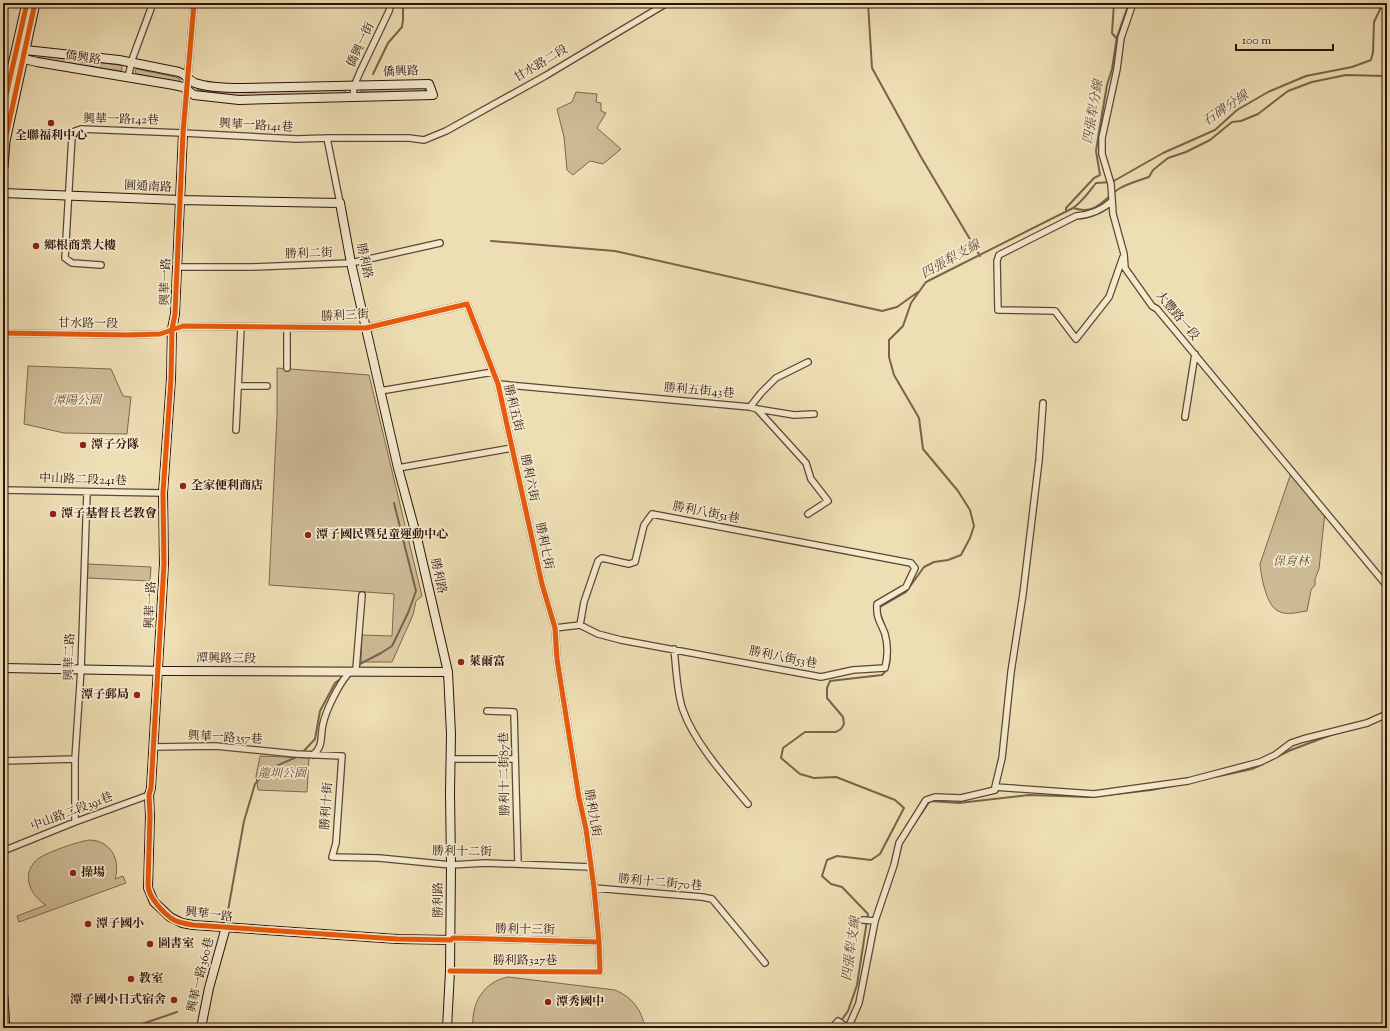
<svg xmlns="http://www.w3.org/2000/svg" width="1390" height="1031" font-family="'Sorts Mill Goudy','Noto Serif TC',serif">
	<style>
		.green { fill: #cdbb96; stroke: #7d664f }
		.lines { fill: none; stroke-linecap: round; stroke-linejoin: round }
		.stream { stroke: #79634c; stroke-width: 2 }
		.street-casing { stroke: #5d4533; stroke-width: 8 }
		.secondary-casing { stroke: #2d1208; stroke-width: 10 }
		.primary-casing { stroke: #2d1208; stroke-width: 11 }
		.street { stroke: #f4eace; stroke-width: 5.5 }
		.secondary { stroke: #f4eace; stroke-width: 8 }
		.primary { stroke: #eedeb3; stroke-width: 9 }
		.cycleway-casing { stroke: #f4eace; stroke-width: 8 }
		.cycleway { stroke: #e8590c; stroke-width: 5 }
		.poi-dot { fill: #8f2418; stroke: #f4eace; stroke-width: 1.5 }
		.labels { text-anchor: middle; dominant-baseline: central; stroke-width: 3.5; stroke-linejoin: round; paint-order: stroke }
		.street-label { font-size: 12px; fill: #2d1208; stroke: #f4eace }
		.poi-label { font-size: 12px; font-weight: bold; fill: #2d1208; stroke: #f4eace; text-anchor: start }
		.park-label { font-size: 12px; font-style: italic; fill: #654d3a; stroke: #f4eace }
		.water-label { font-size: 13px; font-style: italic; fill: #604835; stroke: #f4eace }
	</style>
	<rect width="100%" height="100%" fill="#eedeb3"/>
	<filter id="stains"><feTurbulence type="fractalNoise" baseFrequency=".005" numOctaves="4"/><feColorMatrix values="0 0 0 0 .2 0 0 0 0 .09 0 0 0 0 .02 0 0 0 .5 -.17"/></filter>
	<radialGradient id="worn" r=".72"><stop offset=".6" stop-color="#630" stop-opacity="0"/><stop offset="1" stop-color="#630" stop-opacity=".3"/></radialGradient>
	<path class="green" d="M34,55L119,65L122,66V70L120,71L36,58H34Z
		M136,69L176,77L180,79V81L176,82L138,74L135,72Z
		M423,87L425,89L424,92H361V89Z
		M198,88L240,92L345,90L346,91L344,94L240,96L197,90Z
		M576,92L597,94L596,102L601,103V111L606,113L597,128L621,149L603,164L590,161L573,175L567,170L564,137L557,109L572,102Z
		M28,366L111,369L123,396L131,397L127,434L64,433L24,424Z
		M277,368L369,375L422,596L416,601L413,615L392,662H361L362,635L392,636L394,594L269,585L277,416Z
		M1292,470L1325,512L1319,569L1315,579V585L1311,590L1307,611C1297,612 1287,616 1278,611C1266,605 1261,576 1260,564Z
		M88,564L151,567L150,581L87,578Z
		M260,756L309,758L307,792L258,790L256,776Z
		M90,840C111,841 121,860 115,879L123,876L126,883L19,922L17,916L46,905C29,895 20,872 39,858C48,852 79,841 90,840Z
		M508,977L615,990C632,997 642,1010 645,1028H473C471,1004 483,982 508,977Z"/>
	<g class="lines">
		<path class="stream" d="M868,3L872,68L921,157L980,256
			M1114,3L1112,33L1117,39
			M373,74L388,43L402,27L403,20V7L405,3
			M1073,208C1098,216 1104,197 1122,187C1130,183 1140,180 1149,177L1153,170L1168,158L1186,152L1210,140L1232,122L1241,121L1258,114L1288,91L1312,82L1346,75L1385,76L1387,75
			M1066,212V208L1094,178L1100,175L1096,151L1099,132L1107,85L1112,69L1117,37L1129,3
			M491,241L615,251L882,311L897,307L918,292
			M880,609V607L906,592L924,567L934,562L948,560L961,555L970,538L974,526L970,510L958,491L923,449L919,418L894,375L889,357V340L903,326L911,303L926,282L1073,208C1083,201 1088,193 1096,183L1112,182L1163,153L1215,130L1237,110L1268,92L1306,76L1352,67L1371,60L1373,52L1374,22L1383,3
			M880,614L887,632
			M358,665L381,653L392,646L408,613L416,591L394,503
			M302,753L315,739L320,711L335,683L343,677
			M1276,757L1291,750L1336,733
			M1215,777L1252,769L1263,764
			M912,827L930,801L959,803L1029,795L1089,797L1151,790L1172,786
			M227,916L244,821L255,784L267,770L299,756
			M130,1028L177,1012
			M836,1028L848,1011L857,985L868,914L842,887L831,884L822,876L827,860L837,856L871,860L880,854L904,808L895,800L836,777L814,778L800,774L781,758L783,748L805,732H836L841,729L844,724L843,717L827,698V688L830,681L882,675C889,668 890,664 890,654"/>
		<defs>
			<path id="street" d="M1133,3L1121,38L1117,69L1102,138V154L1111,184L1113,214L1124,254L1125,268L1152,306L1157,309L1387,586
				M128,77L133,57L153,3
				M353,98L354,86L360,72L389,11L391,3
				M183,133L194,3
				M327,138L340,203
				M1112,201C1102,210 1090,215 1076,216L999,255L997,261L998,310L1055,311L1076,339L1109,297L1123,257
				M101,265L72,263L65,258L72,136L75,131L81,129L183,133L297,139L327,138H409L424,140L446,131L545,76L667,3
				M177,267H252L351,263L440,243
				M3,333L128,335L160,334L183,326L366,328L467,304L498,384L542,584L555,628L557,659L579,798L586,829L594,888L599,942L600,972
				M287,368V327
				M498,384L750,407L757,409L806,463L811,479L828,501L808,514
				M238,386H267
				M380,391L493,372
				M750,407L761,393L776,378L808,362
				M757,409L794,415L814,414
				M1185,417L1195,354
				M236,430L241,327
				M398,468L512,448
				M3,490L163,493
				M555,628L580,625L598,634L621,640L821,677L853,670L885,668C888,656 888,645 885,634C880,621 876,618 877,604L906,587L915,568L911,563L652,514L644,525L635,562L629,564L602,558L598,561L584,602L580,625
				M674,649C676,666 677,695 683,710C694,742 726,778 748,804
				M487,711L514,712L518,864
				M154,747L215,746L296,754L342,756L336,843L332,857L379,858L451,865L485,863L591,867
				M313,755C324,746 320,736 323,724C326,710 339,684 348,674C351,672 353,670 356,669L362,595
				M451,759H515
				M3,761L75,759
				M995,787L1002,758L1011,672L1023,594L1039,460L1043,403
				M75,822V759L81,669L87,492
				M3,851L75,822L149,795
				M594,888L702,897L712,899L765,963
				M863,920L875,921
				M451,940L453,938L599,942
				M832,1028L838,1021L848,1028
				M848,1028L859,1003L875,921L894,865L899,843L926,800L935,797L961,798L995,790V787L1094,794L1188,781L1260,762L1275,755L1291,743L1303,739L1367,723L1387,714"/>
			<path id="secondary" d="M24,59L37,62L174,85L183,87L194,95L239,100L433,95L429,84L242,88C230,88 206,87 195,83C188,80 186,74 179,72L119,60L25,50
				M183,133L175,314L172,329L171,379L163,493L164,564L151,788L149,795L150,816L148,888L154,902L170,917L182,923L193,925L397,939L451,940
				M3,193L179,200L340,203L351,263L398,468L417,538L448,672L451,734L450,793L451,865L450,971L447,1028
				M3,668L165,671L448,672
				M201,1028L209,988L226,927"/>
			<path id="primary" d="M3,109L27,3
				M3,167L5,141L35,3
				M3,997L5,1028"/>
		</defs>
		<use href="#street" class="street-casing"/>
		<use href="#secondary" class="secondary-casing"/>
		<use href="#primary" class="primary-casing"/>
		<use href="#street" class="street"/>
		<use href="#secondary" class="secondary"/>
		<use href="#primary" class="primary"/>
		<defs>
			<path id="cycleway" d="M194,3L183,133L175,314L172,329L171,379L163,493L164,564L151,788L149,795L150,816L148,885C148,897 164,914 174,920C180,923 187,924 193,925L397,939L451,940L453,938L599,942
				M3,109L27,3
				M3,167L5,141L35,3
				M3,333L128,335L160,334L183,326L366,328L467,304L498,384L542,584L555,628L557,659L579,798L586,829L594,888L599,942L600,972L450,971"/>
		</defs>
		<use href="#cycleway" class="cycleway-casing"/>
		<use href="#cycleway" class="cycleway"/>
	</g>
	<g class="poi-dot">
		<circle cx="51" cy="123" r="4"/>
		<circle cx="36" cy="246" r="4"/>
		<circle cx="83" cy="445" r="4"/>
		<circle cx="183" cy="486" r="4"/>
		<circle cx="53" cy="514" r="4"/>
		<circle cx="308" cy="535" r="4"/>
		<circle cx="461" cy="662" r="4"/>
		<circle cx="137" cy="695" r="4"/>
		<circle cx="73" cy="873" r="4"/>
		<circle cx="88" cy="924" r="4"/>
		<circle cx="150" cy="944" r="4"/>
		<circle cx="131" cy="979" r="4"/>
		<circle cx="174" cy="1000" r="4"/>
		<circle cx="548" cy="1002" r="4"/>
	</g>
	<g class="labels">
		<g class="street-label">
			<text transform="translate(361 45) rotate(-65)">僑興一街</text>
			<text transform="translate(83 58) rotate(9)">僑興路</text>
			<text transform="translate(541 64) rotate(-31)">甘水路二段</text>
			<text transform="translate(401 72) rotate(-2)">僑興路</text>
			<text transform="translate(121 120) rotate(1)">興華一路142巷</text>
			<text transform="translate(256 126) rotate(3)">興華一路141巷</text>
			<text transform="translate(148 187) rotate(3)">圓通南路</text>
			<text transform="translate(309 254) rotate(-2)">勝利二街</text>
			<text transform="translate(364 261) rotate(78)">勝利路</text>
			<text transform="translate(166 282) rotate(-88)">興華一路</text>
			<text transform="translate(345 316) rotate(-3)">勝利三街</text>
			<text transform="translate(1177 316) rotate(50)">大豐路一段</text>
			<text transform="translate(88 324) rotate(1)">甘水路一段</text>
			<text transform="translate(699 391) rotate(5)">勝利五街43巷</text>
			<text transform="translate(513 408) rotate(76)">勝利五街</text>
			<text transform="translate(529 478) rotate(78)">勝利六街</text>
			<text transform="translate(83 480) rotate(2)">中山路二段241巷</text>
			<text transform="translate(706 513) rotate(11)">勝利八街51巷</text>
			<text transform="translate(544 546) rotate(78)">勝利七街</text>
			<text transform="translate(438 576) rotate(78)">勝利路</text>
			<text transform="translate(151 605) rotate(-87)">興華一路</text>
			<text transform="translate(70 657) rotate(-88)">興華二路</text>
			<text transform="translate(783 658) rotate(11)">勝利八街53巷</text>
			<text transform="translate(226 659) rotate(1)">潭興路三段</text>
			<text transform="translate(225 738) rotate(3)">興華一路357巷</text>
			<text transform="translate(505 774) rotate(-91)">勝利十二街87巷</text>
			<text transform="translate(327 806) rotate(-86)">勝利十街</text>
			<text transform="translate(72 812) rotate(-21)">中山路二段391巷</text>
			<text transform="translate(592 813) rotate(80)">勝利九街</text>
			<text transform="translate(462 852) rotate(1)">勝利十二街</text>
			<text transform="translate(660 883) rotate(5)">勝利十二街70巷</text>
			<text transform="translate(439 900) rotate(-90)">勝利路</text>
			<text transform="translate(209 915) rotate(7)">興華一路</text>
			<text transform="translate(525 930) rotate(1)">勝利十三街</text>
			<text x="525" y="961">勝利路327巷</text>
			<text transform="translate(201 975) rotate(-76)">興華一路360巷</text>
		</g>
		<g class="poi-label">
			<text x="51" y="136" text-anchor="middle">全聯福利中心</text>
			<text x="44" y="246">鄉根商業大樓</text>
			<text x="91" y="445">潭子分隊</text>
			<text x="191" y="486">全家便利商店</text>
			<text x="61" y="514">潭子基督長老教會</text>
			<text x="316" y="535">潭子國民暨兒童運動中心</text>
			<text x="469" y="662">萊爾富</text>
			<text x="129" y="695" text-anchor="end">潭子郵局</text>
			<text x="81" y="873">操場</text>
			<text x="96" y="924">潭子國小</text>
			<text x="158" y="944">圖書室</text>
			<text x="139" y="979">教室</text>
			<text x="166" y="1000" text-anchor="end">潭子國小日式宿舍</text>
			<text x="556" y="1002">潭秀國中</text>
		</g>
		<g class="park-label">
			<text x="77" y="401">潭陽公園</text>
			<text x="1291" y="562">保育林</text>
			<text x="282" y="774">龍圳公園</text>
		</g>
		<g class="water-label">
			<text transform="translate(1226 109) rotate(-34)">石碑分線</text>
			<text transform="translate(1094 112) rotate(-80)">四張犁分線</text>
			<text transform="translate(951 260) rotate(-29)">四張犁支線</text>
			<text transform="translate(852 949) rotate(-82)">四張犁支線</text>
		</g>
	</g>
	<rect width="1390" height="1031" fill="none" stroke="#eedeb3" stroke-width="16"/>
	<rect x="4" y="4" width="1382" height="1023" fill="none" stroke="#2d1208" stroke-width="2"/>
	<rect x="8" y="8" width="1374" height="1015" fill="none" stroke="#2d1208"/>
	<path d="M1236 44v6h97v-6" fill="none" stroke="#2d1208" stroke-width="2"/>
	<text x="1242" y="44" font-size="12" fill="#2d1208" stroke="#f4eace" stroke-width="3" paint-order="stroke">100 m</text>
	<rect width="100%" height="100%" filter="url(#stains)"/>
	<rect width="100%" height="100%" fill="url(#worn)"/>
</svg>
